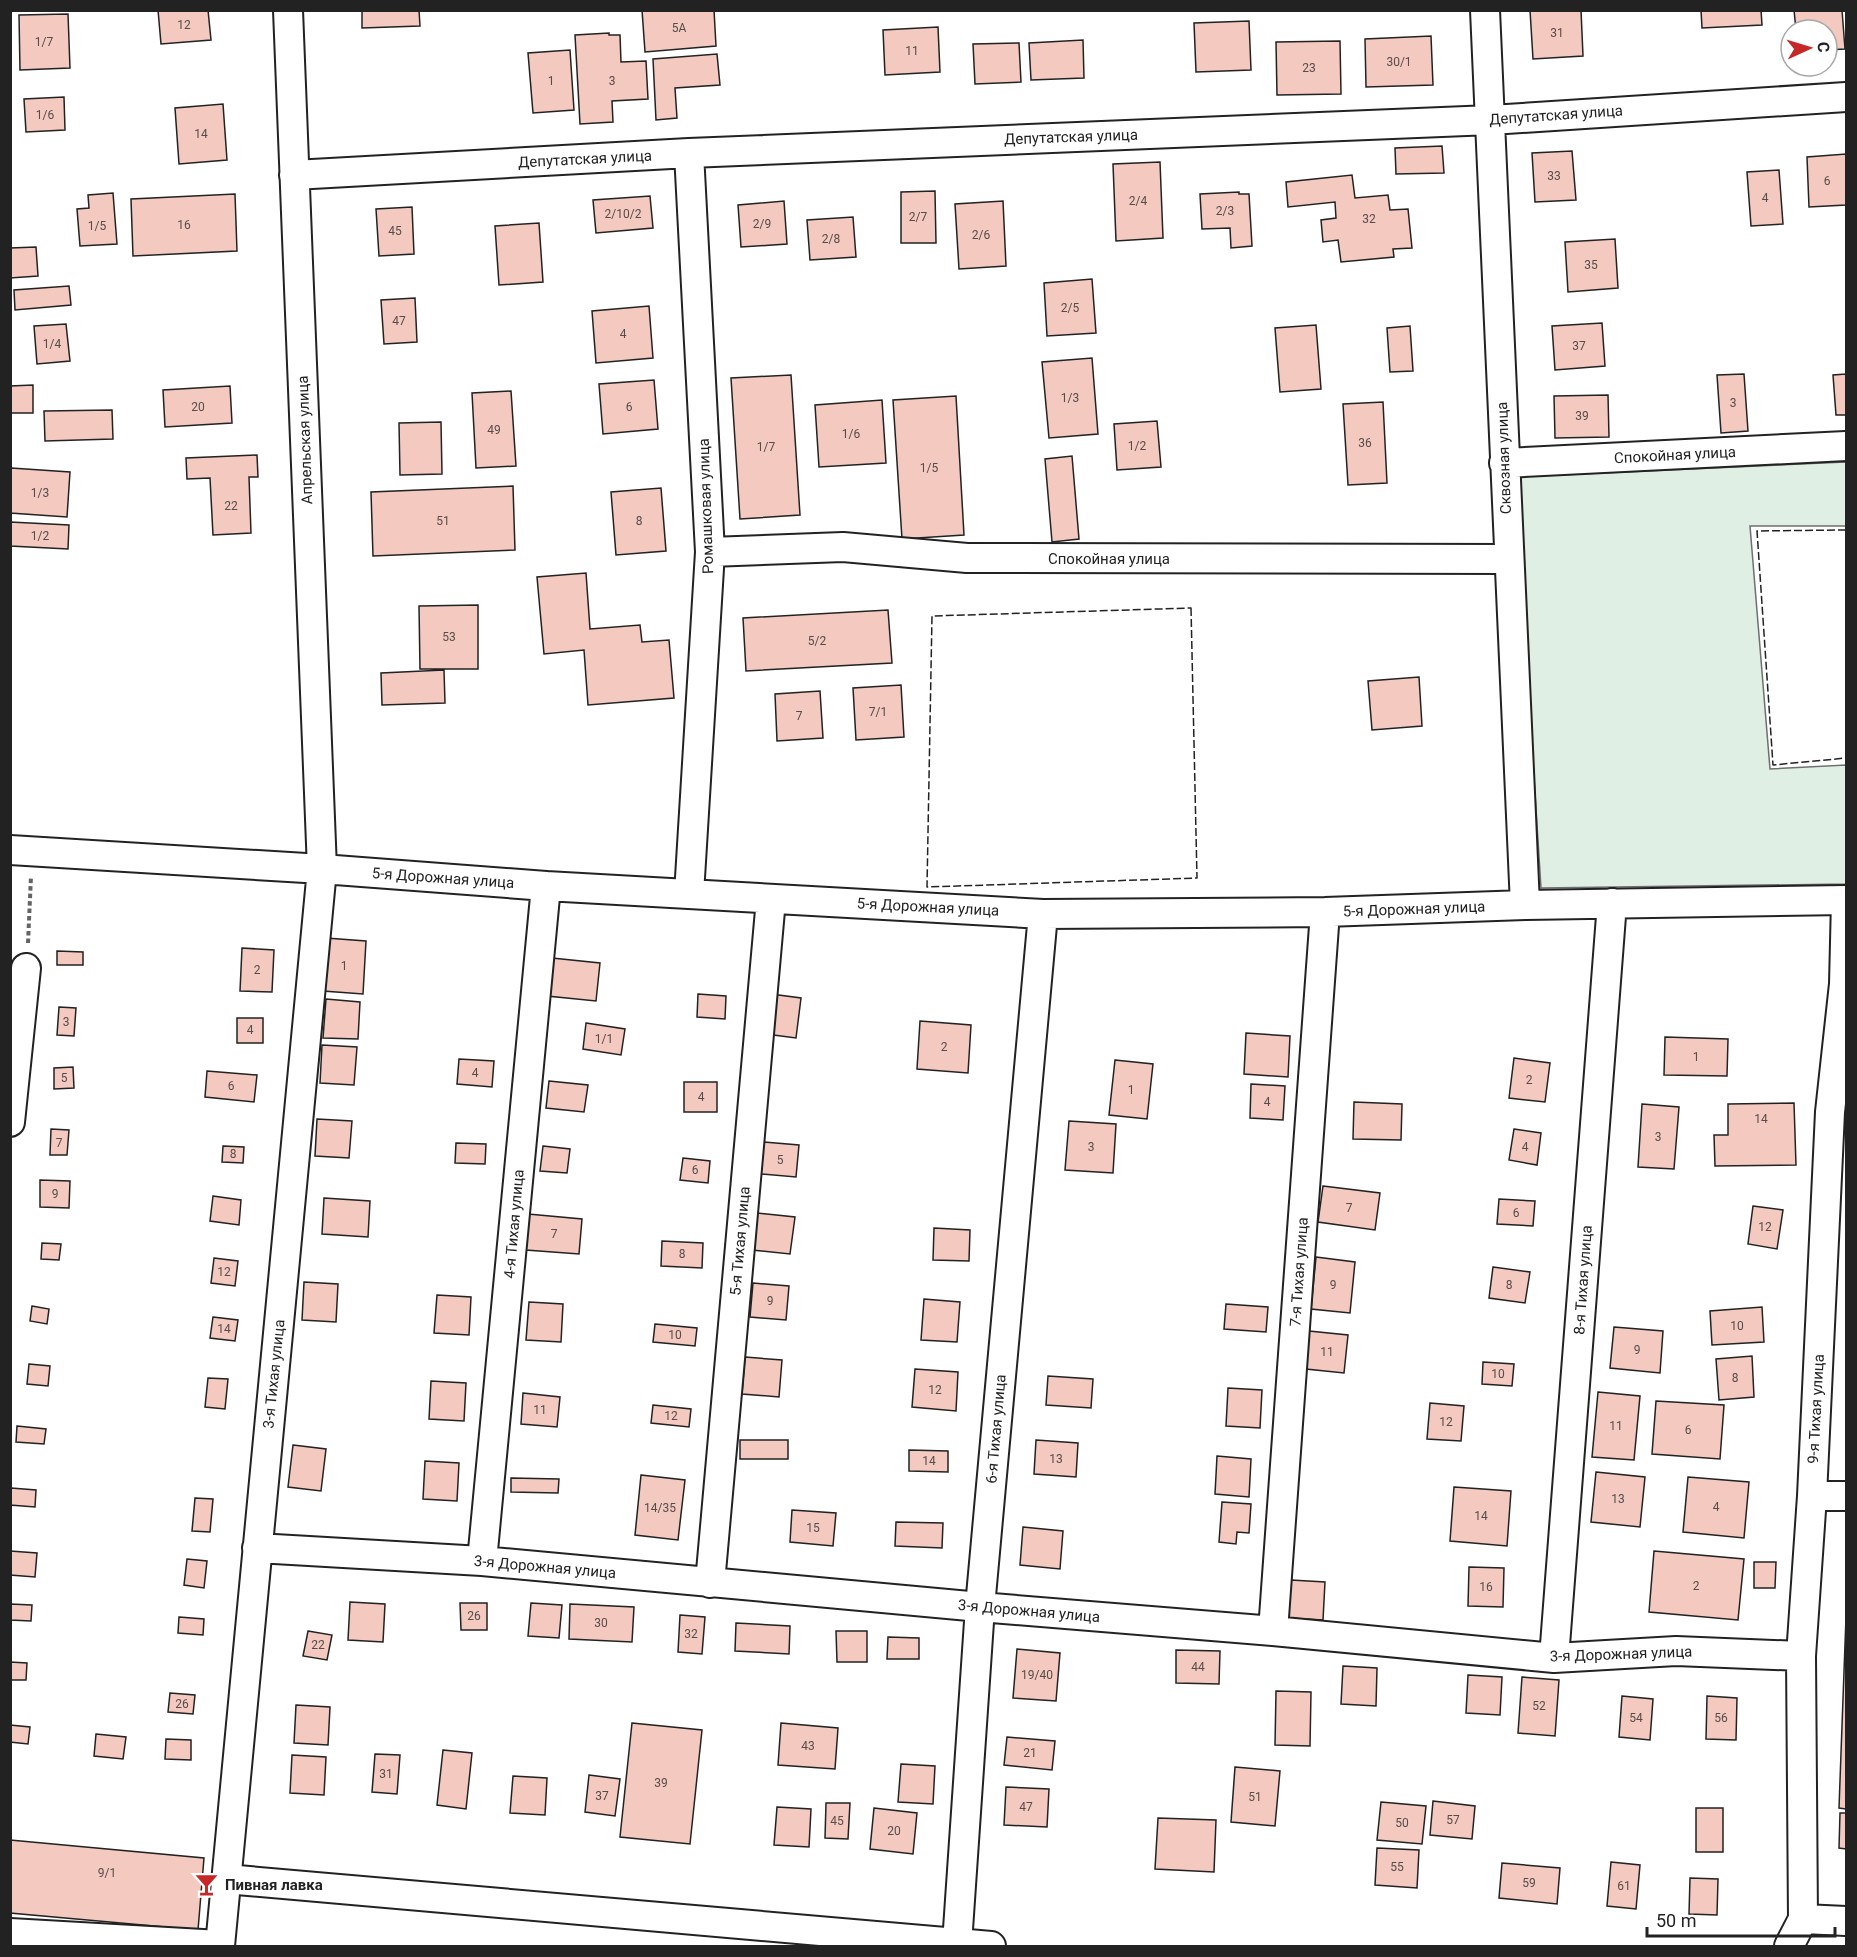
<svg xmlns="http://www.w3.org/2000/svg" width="1857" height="1957" font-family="Roboto,sans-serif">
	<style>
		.green { fill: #e0efe3; stroke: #6f6f6f; stroke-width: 1.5 }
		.building { fill: #f3c9c0; stroke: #222; stroke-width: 1.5 }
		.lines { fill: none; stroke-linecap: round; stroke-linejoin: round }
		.minor-casing { stroke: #222; stroke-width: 32 }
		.path { stroke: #646464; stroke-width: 4; stroke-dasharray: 4.5 3; stroke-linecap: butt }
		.minor { stroke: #fff; stroke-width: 28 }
		.fence { stroke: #222; stroke-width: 1.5; stroke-dasharray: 8 3; stroke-linecap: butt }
		.labels { text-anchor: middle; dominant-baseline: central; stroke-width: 4.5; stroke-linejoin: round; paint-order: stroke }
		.number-label { font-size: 12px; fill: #564c4a }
		.street-label { font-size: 15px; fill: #222; stroke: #fff }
		.poi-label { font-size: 15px; font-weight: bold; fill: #222; stroke: #fff; text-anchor: start }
	</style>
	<rect width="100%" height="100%" fill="#fff"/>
	<path class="green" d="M1846,462V526H1750L1770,769L1846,765V884L1541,888L1515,477Z"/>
	<path class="building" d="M158,10H208L211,40L161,44Z
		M362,10H419L420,26L362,28Z
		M642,10H714L716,46L645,52Z
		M1530,10H1581L1583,56L1533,59Z
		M1701,10H1761L1762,25L1702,28Z
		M1794,10H1842L1845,49L1827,50V30H1796Z
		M68,14L70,68L20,70L19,15Z
		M1249,21L1251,70L1196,72L1194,23Z
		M938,27L940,72L885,75L883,30Z
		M609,33V35H620L621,62L646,61L648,99L612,101L613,122L580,124L575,35Z
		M1431,36L1433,85L1366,87L1365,39Z
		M1083,40L1084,78L1031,80L1029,43Z
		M1340,41L1341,94L1277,95L1276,42Z
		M1019,43L1021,82L975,84L973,44Z
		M570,50L574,110L533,113L528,53Z
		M717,54L720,85L675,88L677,118L656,120L653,59Z
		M64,97L65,130L26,132L24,99Z
		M223,104L227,160L179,164L175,108Z
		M1442,146L1444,173L1396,174L1395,148Z
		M1572,151L1576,200L1535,202L1532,153Z
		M1846,154V205L1809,207L1807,157Z
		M1160,162L1163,238L1116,241L1113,164Z
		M1779,170L1783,224L1751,226L1747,172Z
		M1352,175L1355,198L1388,195L1390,210L1408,209L1412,248L1393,249L1394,257L1341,262L1338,240L1323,242L1321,220L1336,218L1335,202L1288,207L1286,182Z
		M935,191L936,243H901V192Z
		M1239,192V194H1249L1252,246L1231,248L1230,228L1202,229L1200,194Z
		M113,193L117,244L80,246L77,209L89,208L88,195Z
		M235,194L237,251L133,256L131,199Z
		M650,196L653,228L596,233L593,200Z
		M784,201L787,244L741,247L738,205Z
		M1003,201L1006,266L959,269L955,204Z
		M412,207L414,254L379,256L376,209Z
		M853,217L856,257L810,260L807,220Z
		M539,223L543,282L499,285L495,226Z
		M1615,239L1618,288L1568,292L1565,242Z
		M36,247L38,276L10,278V248Z
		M1092,279L1096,333L1047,336L1044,283Z
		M69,286L71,305L15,310L14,290Z
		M415,298L417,342L384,344L381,300Z
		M649,306L653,358L596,363L592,311Z
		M1602,323L1605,366L1555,370L1552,326Z
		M66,324L70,361L37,364L34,326Z
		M1316,325L1321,389L1280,392L1275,328Z
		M1410,326L1413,371L1390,372L1387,328Z
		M1092,358L1098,434L1049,438L1042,362Z
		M1744,374L1748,431L1721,433L1717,375Z
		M1846,374V415H1836L1833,375Z
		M791,375L800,515L740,519L731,378Z
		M654,380L658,429L603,434L599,384Z
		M33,385V413H10V386Z
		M230,386L232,423L165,427L163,390Z
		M511,391L516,466L476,468L472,393Z
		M1608,395L1609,437L1555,438L1554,396Z
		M956,396L964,535L902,539L893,400Z
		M882,400L886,463L819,467L815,405Z
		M1383,402L1387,483L1348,485L1343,404Z
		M112,410L113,439L45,441L44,411Z
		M1157,421L1161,467L1117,470L1114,424Z
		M441,422L442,474L400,475L399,423Z
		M257,455L258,477H249L251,533L213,535L210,478L187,479L186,458Z
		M1072,456L1079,539L1052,542L1045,459Z
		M11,468L70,472L67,517L10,513Z
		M513,486L515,550L373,556L371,492Z
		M661,488L666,551L616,555L611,492Z
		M10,522L69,525L68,549L10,546Z
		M586,573L590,629L640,625L642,642L669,640L674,698L588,705L584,650L544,654L537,577Z
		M478,605V669H420L419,606Z
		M888,610L892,663L746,671L743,618Z
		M444,670L445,703L382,705L381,673Z
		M1419,677L1422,726L1372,730L1368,681Z
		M901,685L904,737L856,740L853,688Z
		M820,691L823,738L777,741L775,694Z
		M326,938L366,941L363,994L323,991Z
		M242,948L274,950L272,992L240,991Z
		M57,951L83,952V965H57Z
		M552,958L600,963L596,1001L547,996Z
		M698,994L726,996L725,1019L697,1017Z
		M771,994L801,998L796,1038L766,1034Z
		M326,999L360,1002L358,1039L323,1038Z
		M59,1007L76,1008L74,1036L57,1035Z
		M237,1018H263V1043H237Z
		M920,1021L971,1025L968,1073L917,1069Z
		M586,1023L625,1029L621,1055L583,1049Z
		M1246,1033L1290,1036L1288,1077L1244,1074Z
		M1665,1037L1728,1039L1727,1076L1664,1075Z
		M322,1045L357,1047L354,1085L320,1083Z
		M1514,1058L1550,1063L1545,1102L1509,1098Z
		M459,1059L494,1061L492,1087L457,1084Z
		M1115,1060L1153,1064L1147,1119L1109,1115Z
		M73,1067L74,1088L54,1089V1068Z
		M207,1071L257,1075L254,1102L205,1097Z
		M549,1081L588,1085L584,1112L546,1108Z
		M684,1082H717V1112H684Z
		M1251,1084L1285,1086L1283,1120L1250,1118Z
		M1354,1102L1402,1104L1401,1140L1353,1139Z
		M1794,1103L1796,1165L1715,1166L1714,1135H1728V1104Z
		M1642,1104L1679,1107L1674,1169L1638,1167Z
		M317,1119L352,1121L349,1158L315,1156Z
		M1069,1121L1116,1124L1113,1173L1065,1170Z
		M51,1129L69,1130L67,1155H50Z
		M1514,1129L1541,1133L1537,1165L1509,1160Z
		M764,1142L799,1145L796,1177L761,1174Z
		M456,1143L486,1144L485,1164L455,1163Z
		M223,1146L244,1147L243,1163L222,1162Z
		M543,1146L570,1149L567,1173L540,1171Z
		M683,1158L710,1161L708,1183L680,1180Z
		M40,1180L70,1181L69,1208L40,1207Z
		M1323,1186L1380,1193L1375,1230L1318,1222Z
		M213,1196L241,1200L239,1225L210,1221Z
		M324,1198L370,1201L368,1237L322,1234Z
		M1499,1199L1535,1201L1533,1226L1497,1224Z
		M1753,1206L1783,1210L1777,1249L1748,1244Z
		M757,1213L795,1217L790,1254L752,1250Z
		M528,1214L582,1219L579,1254L526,1250Z
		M934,1228L970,1230L969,1261L933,1260Z
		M662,1241L703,1243L702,1268L661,1266Z
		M42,1243L61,1244L59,1260L41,1259Z
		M1316,1257L1355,1262L1350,1313L1311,1309Z
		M214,1258L238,1261L235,1286L211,1283Z
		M1493,1267L1530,1272L1525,1303L1489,1298Z
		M304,1282L338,1284L336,1322L302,1320Z
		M753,1283L789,1286L786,1320L750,1317Z
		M437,1295L471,1297L469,1335L434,1333Z
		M924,1299L960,1302L957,1342L921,1340Z
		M529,1302L563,1304L561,1342L526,1340Z
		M1226,1304L1268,1307L1266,1332L1224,1329Z
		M32,1306L49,1309L47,1324L30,1321Z
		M1762,1307L1764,1342L1712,1345L1710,1311Z
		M213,1317L238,1320L235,1341L210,1338Z
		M655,1324L697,1328L695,1346L653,1342Z
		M1614,1327L1663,1331L1660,1373L1610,1368Z
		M1309,1331L1348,1335L1344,1373L1306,1369Z
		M1752,1356L1754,1397L1719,1400L1716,1359Z
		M745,1357L782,1360L779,1397L742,1394Z
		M1483,1362L1514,1364L1512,1386L1482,1384Z
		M29,1364L50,1366L48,1386L27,1384Z
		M915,1369L958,1372L956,1411L912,1407Z
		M1048,1376L1093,1379L1091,1408L1046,1405Z
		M208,1378L228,1379L225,1409L205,1407Z
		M431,1381L466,1383L464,1421L429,1419Z
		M1228,1388L1262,1390L1260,1428L1226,1426Z
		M1598,1392L1640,1396L1634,1460L1592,1457Z
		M523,1393L560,1397L557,1427L521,1424Z
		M1656,1401L1724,1405L1720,1459L1652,1454Z
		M1430,1403L1464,1406L1461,1441L1427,1439Z
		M653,1405L691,1409L689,1427L651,1423Z
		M17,1426L46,1429L44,1444L16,1442Z
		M740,1440H788V1459H740Z
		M1036,1440L1078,1443L1076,1477L1034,1474Z
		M293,1445L326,1449L321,1491L288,1487Z
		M909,1450L948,1451V1472L909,1471Z
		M1217,1456L1251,1459L1249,1497L1215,1494Z
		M425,1461L459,1463L457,1501L423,1499Z
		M1596,1472L1645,1477L1640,1527L1591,1522Z
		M641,1475L685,1480L678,1540L635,1535Z
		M1688,1477L1749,1482L1744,1538L1683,1532Z
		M511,1478L559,1479L558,1493L511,1492Z
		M1454,1487L1511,1491L1507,1546L1450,1541Z
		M11,1488L36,1490L35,1507L10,1505Z
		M195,1498L213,1499L210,1532L192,1531Z
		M1222,1502L1251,1504L1249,1533L1237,1532L1236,1544L1219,1542Z
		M792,1510L836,1513L833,1546L790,1542Z
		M896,1522L943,1523L942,1548L895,1546Z
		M1023,1527L1063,1531L1060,1569L1020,1565Z
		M10,1551L37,1553L35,1577L10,1575Z
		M1654,1551L1744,1559L1738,1620L1649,1612Z
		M187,1559L207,1561L204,1588L184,1585Z
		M1754,1562H1776L1775,1588H1754Z
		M1469,1567L1504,1568L1503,1607L1468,1606Z
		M1291,1580L1325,1582L1323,1620L1288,1618Z
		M350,1602L385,1604L383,1642L348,1640Z
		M460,1603H487V1630H461Z
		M531,1603L562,1605L559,1638L528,1636Z
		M10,1604L32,1605L31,1621L10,1620Z
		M570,1604L634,1607L632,1642L569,1639Z
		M680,1615L705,1617L702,1654L678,1652Z
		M179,1617L204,1619L203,1635L178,1633Z
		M1846,1617V1809L1839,1808Z
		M736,1623L790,1626L789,1654L735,1651Z
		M308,1631L332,1635L327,1660L303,1656Z
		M836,1631H867V1662H837Z
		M888,1637L919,1638V1659H887Z
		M1017,1649L1060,1653L1056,1701L1013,1698Z
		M1176,1650L1220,1651L1219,1684L1176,1683Z
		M10,1662L27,1663L26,1680H10Z
		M1343,1666L1377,1668L1376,1706L1341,1704Z
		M1468,1675L1502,1677L1500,1715L1466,1713Z
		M1522,1677L1559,1680L1555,1736L1518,1733Z
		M1276,1691L1311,1692L1310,1746L1275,1745Z
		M170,1693L195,1695L193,1714L168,1712Z
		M1622,1696L1653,1699L1650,1740L1619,1737Z
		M1707,1696L1737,1698L1736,1740L1706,1739Z
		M296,1705L330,1707L328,1745L294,1743Z
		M632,1723L702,1730L690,1844L620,1837Z
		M781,1723L838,1728L835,1769L778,1765Z
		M10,1725L30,1727L28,1744L10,1742Z
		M96,1734L126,1737L123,1759L94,1756Z
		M1007,1737L1055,1741L1052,1770L1004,1765Z
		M166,1739L191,1740V1760L165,1759Z
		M443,1750L472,1753L466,1809L437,1805Z
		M375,1754L400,1755L397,1794L372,1792Z
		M292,1755L326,1757L324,1795L290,1793Z
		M901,1764L935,1766L933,1804L898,1802Z
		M1235,1767L1280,1771L1275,1826L1231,1822Z
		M589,1775L620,1779L615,1816L585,1812Z
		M513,1776L547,1778L545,1815L510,1813Z
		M1006,1787L1049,1789L1047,1827L1004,1825Z
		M1433,1801L1475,1806L1472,1839L1430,1835Z
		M1381,1802L1426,1806L1422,1844L1377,1840Z
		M826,1803H850L848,1839L825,1838Z
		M777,1807L811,1809L809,1847L774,1845Z
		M874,1808L917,1813L913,1854L870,1849Z
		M1696,1808H1723V1852H1696Z
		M1840,1813H1846V1849L1839,1848Z
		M1158,1818L1216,1820L1214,1872L1155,1869Z
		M10,1840L204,1858L198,1930L10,1913Z
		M1377,1848L1419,1850L1417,1888L1375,1885Z
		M1611,1862L1640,1865L1636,1909L1607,1906Z
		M1502,1863L1560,1868L1557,1904L1499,1898Z
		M1690,1878L1718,1879L1717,1915L1689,1914Z"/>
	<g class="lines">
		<defs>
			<path id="minor" d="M1485,10L1525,905
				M294,175L689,153L1491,120L1846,97
				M1504,463L1846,446
				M710,552L843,547L967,558L1509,559
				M10,850L322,869L546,886L1043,914L1325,912L1525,905L1846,900
				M689,894L710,552L689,153
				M10,1122L26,968
				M1812,1496H1846
				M257,1548L482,1561L980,1607L1273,1631L1554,1658L1676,1651L1801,1656
				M482,1561L546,886
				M710,1583L771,899
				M1273,1631L1325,912
				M1554,1658L1612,903
				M226,1879L991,1946
				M1803,1919L1846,1921
				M10,1933L220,1945
				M957,1944L980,1607L1043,914
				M220,1946L322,869L288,10
				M1789,1946L1803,1919L1801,1656L1812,1496L1830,1112L1844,984L1846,900"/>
		</defs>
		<use href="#minor" class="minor-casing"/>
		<path class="path" d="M28,943L31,876"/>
		<use href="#minor" class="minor"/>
		<path class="fence" d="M1846,530L1757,531L1773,765L1846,758
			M1191,608L1197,878L927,887L932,616Z"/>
	</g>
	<defs>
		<symbol id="bar-bare" viewBox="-9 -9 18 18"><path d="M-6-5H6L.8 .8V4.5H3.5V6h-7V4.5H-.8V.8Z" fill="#c62828" stroke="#fff" stroke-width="2.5" paint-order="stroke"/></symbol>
	</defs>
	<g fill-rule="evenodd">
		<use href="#bar-bare" x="190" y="1868" width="33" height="33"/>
	</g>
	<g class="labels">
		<g class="number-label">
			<text x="184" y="25">12</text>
			<text x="679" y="28">5А</text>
			<text x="1557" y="33">31</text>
			<text x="44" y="42">1/7</text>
			<text x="912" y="51">11</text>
			<text x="1399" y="62">30/1</text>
			<text x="1309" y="68">23</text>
			<text x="551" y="81">1</text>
			<text x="612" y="81">3</text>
			<text x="45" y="115">1/6</text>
			<text x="201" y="134">14</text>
			<text x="1554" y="176">33</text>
			<text x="1827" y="181">6</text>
			<text x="1765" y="198">4</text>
			<text x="1138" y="201">2/4</text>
			<text x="1225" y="211">2/3</text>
			<text x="623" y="214">2/10/2</text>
			<text x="918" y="217">2/7</text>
			<text x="1369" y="219">32</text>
			<text x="762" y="224">2/9</text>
			<text x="184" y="225">16</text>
			<text x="97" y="226">1/5</text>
			<text x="395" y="231">45</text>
			<text x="981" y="235">2/6</text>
			<text x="831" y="239">2/8</text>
			<text x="1591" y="265">35</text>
			<text x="1070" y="308">2/5</text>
			<text x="399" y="321">47</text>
			<text x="623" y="334">4</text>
			<text x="52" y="344">1/4</text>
			<text x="1579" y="346">37</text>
			<text x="1070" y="398">1/3</text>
			<text x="1733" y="403">3</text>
			<text x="198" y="407">20</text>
			<text x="629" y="407">6</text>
			<text x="1582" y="416">39</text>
			<text x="494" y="430">49</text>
			<text x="851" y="434">1/6</text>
			<text x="1365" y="443">36</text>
			<text x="1137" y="446">1/2</text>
			<text x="766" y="447">1/7</text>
			<text x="929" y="468">1/5</text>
			<text x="40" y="493">1/3</text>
			<text x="231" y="506">22</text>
			<text x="443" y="521">51</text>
			<text x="639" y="521">8</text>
			<text x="40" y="536">1/2</text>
			<text x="449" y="637">53</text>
			<text x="817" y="641">5/2</text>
			<text x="878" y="712">7/1</text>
			<text x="799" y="716">7</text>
			<text x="344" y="966">1</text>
			<text x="257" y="970">2</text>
			<text x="66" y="1022">3</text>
			<text x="250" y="1030">4</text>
			<text x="604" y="1039">1/1</text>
			<text x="944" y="1047">2</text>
			<text x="1696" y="1057">1</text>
			<text x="475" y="1073">4</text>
			<text x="64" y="1078">5</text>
			<text x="1529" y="1080">2</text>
			<text x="231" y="1086">6</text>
			<text x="1131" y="1090">1</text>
			<text x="701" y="1097">4</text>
			<text x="1267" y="1102">4</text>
			<text x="1761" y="1119">14</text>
			<text x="1658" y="1137">3</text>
			<text x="59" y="1143">7</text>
			<text x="1091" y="1147">3</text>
			<text x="1525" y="1147">4</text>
			<text x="233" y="1154">8</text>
			<text x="780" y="1160">5</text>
			<text x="695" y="1170">6</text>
			<text x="55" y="1194">9</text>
			<text x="1349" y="1208">7</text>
			<text x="1516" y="1213">6</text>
			<text x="1765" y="1227">12</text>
			<text x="554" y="1234">7</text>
			<text x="682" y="1254">8</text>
			<text x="224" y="1272">12</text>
			<text x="1333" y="1285">9</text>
			<text x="1509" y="1285">8</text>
			<text x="770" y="1301">9</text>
			<text x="1737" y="1326">10</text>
			<text x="224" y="1329">14</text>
			<text x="675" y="1335">10</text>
			<text x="1637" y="1350">9</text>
			<text x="1327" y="1352">11</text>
			<text x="1498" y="1374">10</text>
			<text x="1735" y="1378">8</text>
			<text x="935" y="1390">12</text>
			<text x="540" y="1410">11</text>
			<text x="671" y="1416">12</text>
			<text x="1446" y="1422">12</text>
			<text x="1616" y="1426">11</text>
			<text x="1688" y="1430">6</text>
			<text x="1056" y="1459">13</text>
			<text x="929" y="1461">14</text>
			<text x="1618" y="1499">13</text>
			<text x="1716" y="1507">4</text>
			<text x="660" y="1508">14/35</text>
			<text x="1481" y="1516">14</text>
			<text x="813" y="1528">15</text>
			<text x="1696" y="1586">2</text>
			<text x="1486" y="1587">16</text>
			<text x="474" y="1616">26</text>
			<text x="601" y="1623">30</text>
			<text x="691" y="1634">32</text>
			<text x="318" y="1645">22</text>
			<text x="1198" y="1667">44</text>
			<text x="1037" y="1675">19/40</text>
			<text x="182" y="1704">26</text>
			<text x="1539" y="1706">52</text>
			<text x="1636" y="1718">54</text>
			<text x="1721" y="1718">56</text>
			<text x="808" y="1746">43</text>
			<text x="1030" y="1753">21</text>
			<text x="386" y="1774">31</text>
			<text x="661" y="1783">39</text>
			<text x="602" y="1796">37</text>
			<text x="1255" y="1797">51</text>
			<text x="1026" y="1807">47</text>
			<text x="1453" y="1820">57</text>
			<text x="837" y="1821">45</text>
			<text x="1402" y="1823">50</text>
			<text x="894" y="1831">20</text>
			<text x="1397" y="1867">55</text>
			<text x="107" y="1873">9/1</text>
			<text x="1529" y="1883">59</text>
			<text x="1624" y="1886">61</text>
		</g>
		<g class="street-label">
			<text transform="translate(1556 115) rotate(-4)">Депутатская улица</text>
			<text transform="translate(1071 137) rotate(-2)">Депутатская улица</text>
			<text transform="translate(585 159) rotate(-3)">Депутатская улица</text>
			<text transform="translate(305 440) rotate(-92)">Апрельская улица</text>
			<text transform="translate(1675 455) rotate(-3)">Спокойная улица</text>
			<text transform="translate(1504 458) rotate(-92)">Сквозная улица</text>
			<text transform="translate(706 506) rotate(-92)">Ромашковая улица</text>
			<text x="1109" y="559">Спокойная улица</text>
			<text transform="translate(443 878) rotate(4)">5-я Дорожная улица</text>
			<text transform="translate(928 907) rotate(3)">5-я Дорожная улица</text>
			<text transform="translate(1414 909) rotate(-2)">5-я Дорожная улица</text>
			<text transform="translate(514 1224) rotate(-85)">4-я Тихая улица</text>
			<text transform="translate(740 1241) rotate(-85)">5-я Тихая улица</text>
			<text transform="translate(1299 1272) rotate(-86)">7-я Тихая улица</text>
			<text transform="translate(1583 1280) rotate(-86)">8-я Тихая улица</text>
			<text transform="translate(274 1374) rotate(-84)">3-я Тихая улица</text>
			<text transform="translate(1816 1409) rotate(-87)">9-я Тихая улица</text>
			<text transform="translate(996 1429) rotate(-85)">6-я Тихая улица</text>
			<text transform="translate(545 1567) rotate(5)">3-я Дорожная улица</text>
			<text transform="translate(1029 1611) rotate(5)">3-я Дорожная улица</text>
			<text transform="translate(1621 1654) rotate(-2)">3-я Дорожная улица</text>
		</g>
		<g class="poi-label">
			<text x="225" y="1885">Пивная лавка</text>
		</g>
	</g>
	<rect width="1857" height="1957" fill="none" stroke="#222222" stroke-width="24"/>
	<g transform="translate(1809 48) rotate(86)"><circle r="28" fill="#ffffff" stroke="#a7a7a7" stroke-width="1.5"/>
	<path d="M0-4.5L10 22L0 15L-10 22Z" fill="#c62828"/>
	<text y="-9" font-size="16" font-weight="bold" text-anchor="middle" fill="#222222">С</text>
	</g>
	<path d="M1647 1927v9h188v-9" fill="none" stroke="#222222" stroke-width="3"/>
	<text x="1656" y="1927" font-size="18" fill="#222222" stroke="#ffffff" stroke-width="4.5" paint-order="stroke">50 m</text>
</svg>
